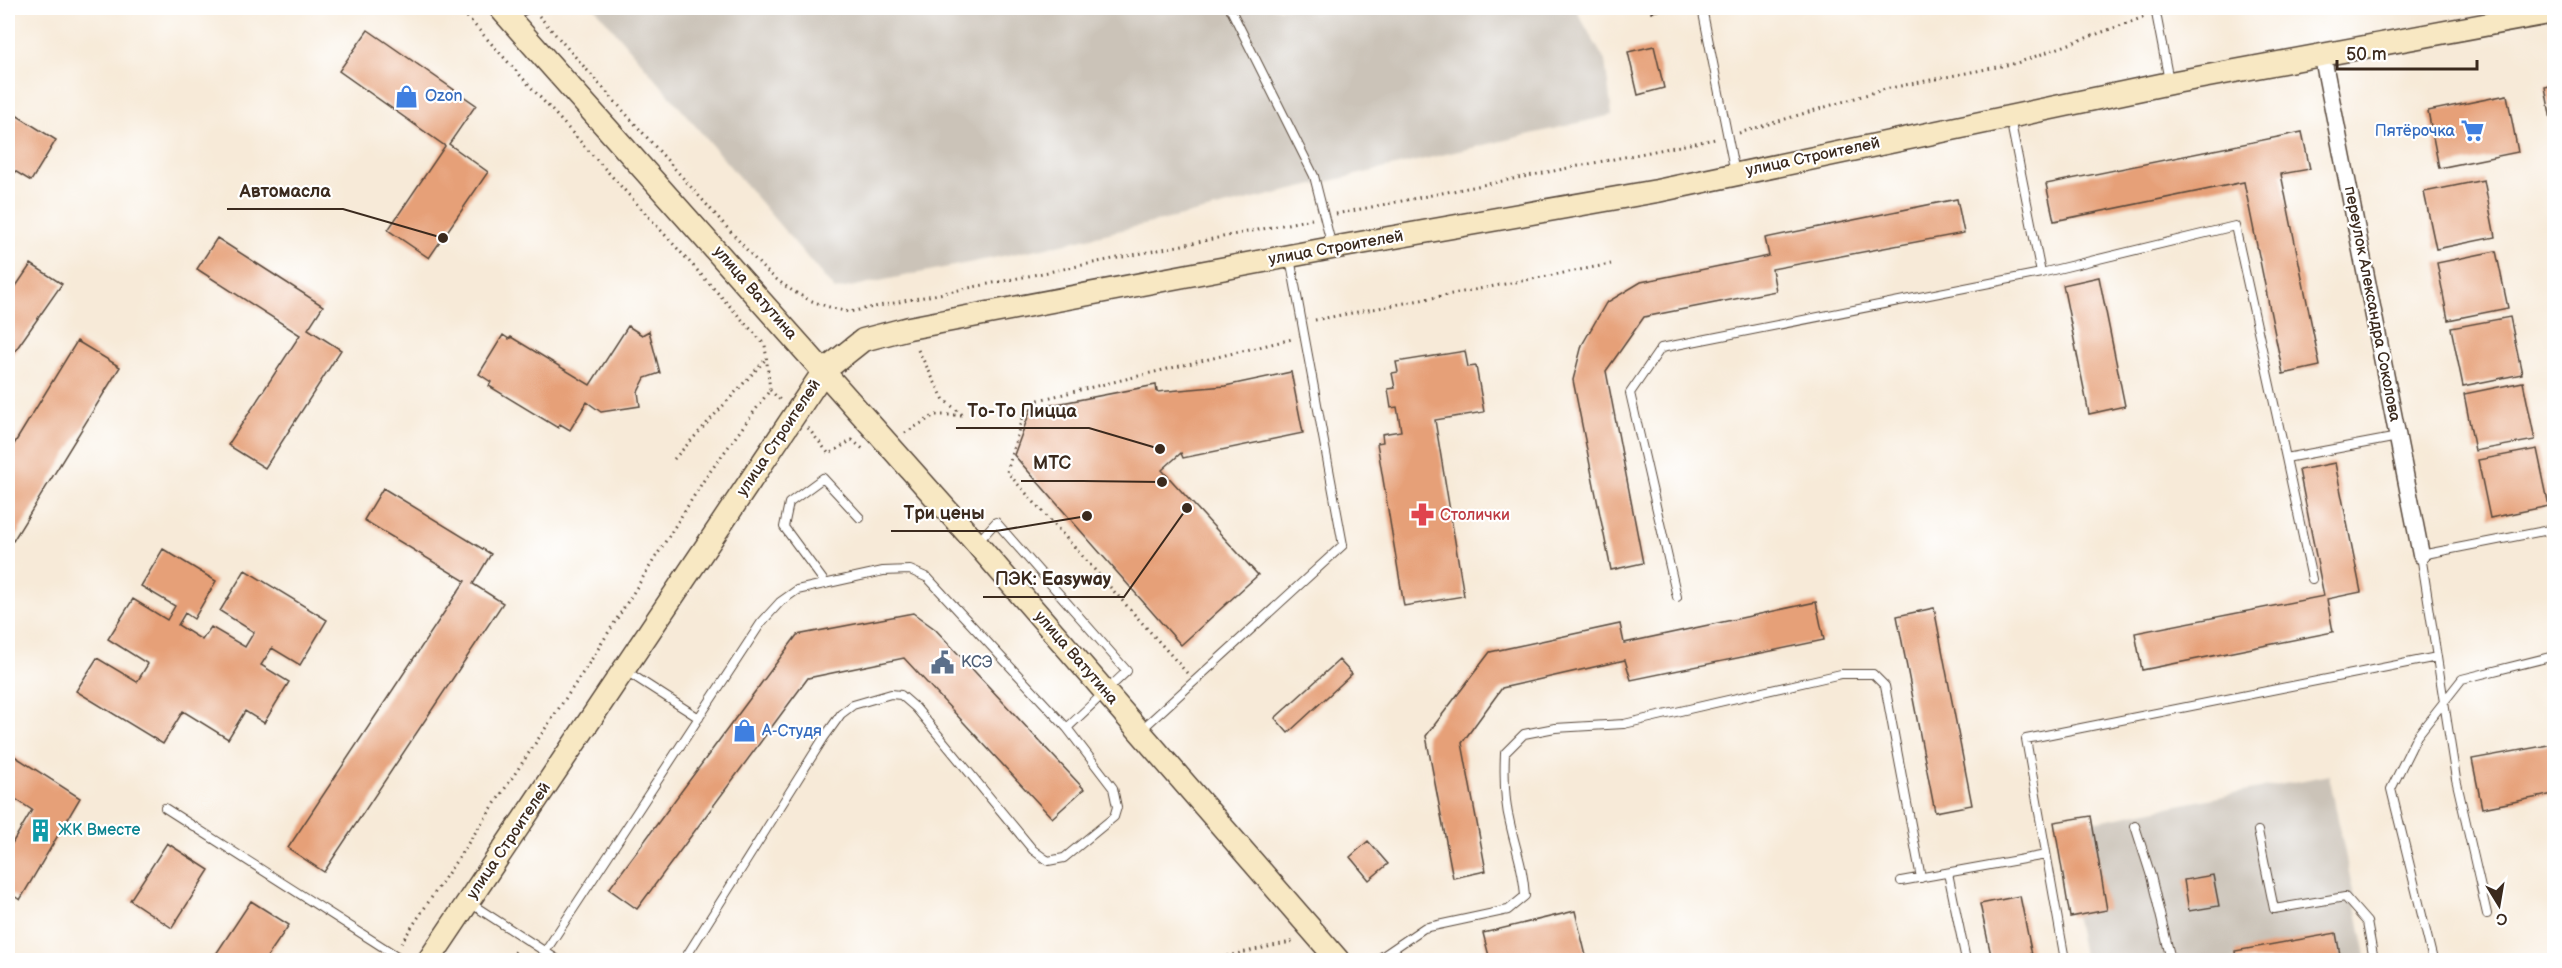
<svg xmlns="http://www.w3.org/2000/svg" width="2562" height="968" font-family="'Balsamiq Sans',sans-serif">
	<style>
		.industrial { fill: #cbc3b8 }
		.building { fill: #e6a078 }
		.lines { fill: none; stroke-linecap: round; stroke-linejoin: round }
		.lane-casing { stroke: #57473a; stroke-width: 10 }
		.street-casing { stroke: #57473a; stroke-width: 19 }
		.secondary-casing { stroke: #57473a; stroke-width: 25 }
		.path { stroke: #57473a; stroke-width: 3; stroke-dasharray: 1.5 4.5; stroke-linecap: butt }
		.lane { stroke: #fff; stroke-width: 8 }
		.street { stroke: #fff; stroke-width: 16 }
		.secondary { stroke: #f8e8c3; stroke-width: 22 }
		.labels { text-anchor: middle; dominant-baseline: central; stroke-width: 4.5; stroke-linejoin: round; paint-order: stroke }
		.shop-label { font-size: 16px; fill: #366cbe; stroke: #fff; text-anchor: start }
		.street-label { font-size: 16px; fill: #3b2a1e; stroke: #fff }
		.health-label { font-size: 16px; fill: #be3a42; stroke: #fff; text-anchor: start }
		.service-label { font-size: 16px; fill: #4e5e75; stroke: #fff; text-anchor: start }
		.culture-label { font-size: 16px; fill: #0d838f; stroke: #fff; text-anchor: start }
		.leader { fill: none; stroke: #3b2a1e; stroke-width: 2 }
		.callout-dot { fill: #3b2a1e; stroke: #fff; stroke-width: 2 }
		.callout-label { font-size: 18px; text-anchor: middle; font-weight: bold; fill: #3b2a1e; stroke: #fff; stroke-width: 4.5; stroke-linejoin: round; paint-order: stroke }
	</style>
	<rect width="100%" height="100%" fill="#fff"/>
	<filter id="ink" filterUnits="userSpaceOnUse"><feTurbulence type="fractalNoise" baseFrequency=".0167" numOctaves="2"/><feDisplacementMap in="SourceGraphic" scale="12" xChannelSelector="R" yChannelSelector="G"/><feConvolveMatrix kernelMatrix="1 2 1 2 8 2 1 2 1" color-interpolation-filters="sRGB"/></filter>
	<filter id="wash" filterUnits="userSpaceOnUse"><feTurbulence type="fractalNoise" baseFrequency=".008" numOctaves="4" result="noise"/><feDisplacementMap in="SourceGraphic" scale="24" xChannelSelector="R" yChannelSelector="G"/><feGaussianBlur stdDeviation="1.35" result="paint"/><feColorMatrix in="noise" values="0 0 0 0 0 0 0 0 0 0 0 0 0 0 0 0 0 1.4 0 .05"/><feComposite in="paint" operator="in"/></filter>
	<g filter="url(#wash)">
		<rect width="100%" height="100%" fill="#f7ead8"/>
		<path class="industrial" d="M595,8H1575L1605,61L1612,115L1062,244L835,290Z
			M2329,775L2367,960H2084L2058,829Z"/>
		<g id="blocks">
			<path class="building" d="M1650,8H1666V9L1651,12Z
				M368,30L476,105L449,144L488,172L429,258L388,230L445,146L339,71Z
				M1654,46L1664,88L1638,95L1628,52Z
				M2554,85V131H2553L2545,87Z
				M2507,95L2518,152L2439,168L2428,111Z
				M8,110L56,140L31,181L8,167Z
				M2302,132L2310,169L2281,174L2320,366L2283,374L2244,182L2054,221L2046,184Z
				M2484,180L2495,237L2436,249L2424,192Z
				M1957,199L1964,233L1772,269L1776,291L1644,317L1606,371L1643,563L1611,570L1573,380L1582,345L1606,303L1641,282L1769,256L1765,238Z
				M217,238L323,306L308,329L341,350L265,468L228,445L300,335L197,269Z
				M2496,251L2508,308L2448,320L2437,263Z
				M31,264L62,284L8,361V298Z
				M2099,277L2125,406L2089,414L2063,285Z
				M2510,317L2522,374L2463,386L2451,328Z
				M628,326L642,335L649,331L660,373L645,378L638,392L640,406L601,412L587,402L570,430L560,424L558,428L489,386L491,382L479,374L503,335L509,339L511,337L590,385Z
				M77,341L120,367L13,541L8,538V454Z
				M1465,351L1468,367L1476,366L1484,412L1435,420L1464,596L1404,606L1377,443L1383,442L1382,434L1401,431L1397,407L1391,408L1388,389L1395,388L1392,373L1398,372L1396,362Z
				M1291,372L1303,433L1183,458L1181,453L1162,470L1258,575L1181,645L1014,455L1031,409L1156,385L1157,392L1225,386Z
				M2523,382L2535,440L2475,451L2464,394Z
				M2537,449L2549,506L2490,518L2478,460Z
				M2335,463L2361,592L2327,599L2333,632L2142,670L2135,633L2324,596L2299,470Z
				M383,488L491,554L473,584L503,603L324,872L288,848L465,581L364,520Z
				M163,549L216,581L194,619L185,613L178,625L202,640L211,627L245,647L254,632L220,611L245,570L327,620L300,665L272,648L261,665L289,682L264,723L245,711L228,739L183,711L163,744L76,691L97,658L137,682L148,664L108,639L133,599L167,620L175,606L141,586Z
				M1816,602L1824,640L1631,680L1625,660L1502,688L1462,743L1486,871L1453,878L1426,736L1490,652L1620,624L1624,643Z
				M1934,608L1972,805L1935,812L1897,616Z
				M913,613L935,629L1084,789L1052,818L904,658L808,678L637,909L609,889L797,635Z
				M1339,660L1352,674L1288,733L1275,718Z
				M2554,744V794L2482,808L2472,759Z
				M8,752L80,798L20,900L8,892V850L32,810L8,794Z
				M2091,816L2107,910L2070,917L2054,822Z
				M1368,841L1388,864L1369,880L1350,857Z
				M167,843L209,870L172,928L130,900Z
				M2213,875L2219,906L2189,911L2184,880Z
				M2020,896L2033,960H1992L1980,904Z
				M251,901L289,925L265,960H212Z
				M1575,911L1587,960H1490L1483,933Z
				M2336,933L2341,960H2236L2235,951Z"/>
		</g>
	</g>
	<g filter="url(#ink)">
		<use href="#blocks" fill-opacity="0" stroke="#57473a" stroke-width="1.5"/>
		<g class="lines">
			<defs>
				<path id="lane" d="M1230,8L1314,176L1332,247
					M1702,8L1735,173
					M2155,8L2169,81
					M511,17L529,8
					M2010,118L2041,273L2235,226L2286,458L2398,437
					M2286,458L2312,579
					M977,543L996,522L1127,671L1067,728
					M826,584L784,527L789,503L823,478L860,518
					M1677,597L1630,393L1661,348L2041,273
					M626,671L699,718
					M1141,730L1343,545L1290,258
					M165,808L403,960
					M2135,826L2151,876L2171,960
					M2258,831L2274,909L2345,897L2367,922L2374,960
					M1948,873L1966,960
					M1901,881L2046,855
					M470,903L558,960
					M2487,914L2456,779L2421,555L2554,529
					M545,952L761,623L780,602L797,590L883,571L910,570L928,578L1067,728L1113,788L1117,807L1114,817L1064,858L1048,861L1033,850L916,708L901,695L891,694L853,705L841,714L823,739L684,960
					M1377,960L1424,928L1508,910L1525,896C1523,865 1516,851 1510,823C1504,800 1504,775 1505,753L1524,734L1555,728L1624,724L1841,674H1873L1885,686L1921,878
					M2065,960L2026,739L2437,657
					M2433,960L2391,789L2417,736L2462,679L2554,656"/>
				<path id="street" d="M2322,53L2421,555"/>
				<path id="secondary" d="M500,8L976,543L1338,960
					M429,960L824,371L863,340L909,328L1332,248L1657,191L2170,83L2554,12"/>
			</defs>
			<use href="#lane" class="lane-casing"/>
			<use href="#street" class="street-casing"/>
			<use href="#secondary" class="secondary-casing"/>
			<path class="path" d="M2168,11L2187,8
				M539,16L763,268C793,294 809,303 849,312L1312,219
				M1739,133L1885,89L2017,63L2144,17
				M1336,214L1715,139
				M1315,320L1611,264
				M918,350L944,400L963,415
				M770,390L780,400
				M808,428L829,454L852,440L863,449
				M905,433L935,415H962
				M674,459L766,359
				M1187,673L1007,472L1026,403L1292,339
				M401,943L588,665L704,480L770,390L765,345L459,8
				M505,960L518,950
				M1209,960L1295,941"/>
			<use href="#lane" class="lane"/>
			<use href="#street" class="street"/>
			<use href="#secondary" class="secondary"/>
		</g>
	</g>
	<defs>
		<symbol id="shop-bare" viewBox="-9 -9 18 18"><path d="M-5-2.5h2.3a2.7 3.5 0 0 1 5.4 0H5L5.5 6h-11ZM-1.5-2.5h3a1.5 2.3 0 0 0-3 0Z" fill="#3f7fe0" stroke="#fff" stroke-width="2.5" paint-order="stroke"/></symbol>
		<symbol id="supermarket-bare" viewBox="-9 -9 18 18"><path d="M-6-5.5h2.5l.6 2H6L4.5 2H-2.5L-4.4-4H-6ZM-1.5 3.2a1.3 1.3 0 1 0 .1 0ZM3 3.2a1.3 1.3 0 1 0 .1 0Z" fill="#3f7fe0" stroke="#fff" stroke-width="2.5" paint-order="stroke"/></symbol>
		<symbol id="pharmacy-bare" viewBox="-9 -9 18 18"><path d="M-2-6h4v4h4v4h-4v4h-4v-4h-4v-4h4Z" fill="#e0444e" stroke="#fff" stroke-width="2.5" paint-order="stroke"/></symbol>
		<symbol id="civic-bare" viewBox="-9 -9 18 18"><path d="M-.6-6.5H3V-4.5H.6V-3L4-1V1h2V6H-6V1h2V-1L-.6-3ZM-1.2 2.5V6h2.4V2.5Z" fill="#5c6f8a" stroke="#fff" stroke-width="2.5" paint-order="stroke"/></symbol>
		<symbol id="building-bare" viewBox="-9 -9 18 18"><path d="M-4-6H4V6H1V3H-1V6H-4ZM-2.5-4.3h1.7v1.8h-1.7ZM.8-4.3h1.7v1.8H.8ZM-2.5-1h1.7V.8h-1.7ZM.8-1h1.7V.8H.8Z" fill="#0f9aa8" stroke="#fff" stroke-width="2.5" paint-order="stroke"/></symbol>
	</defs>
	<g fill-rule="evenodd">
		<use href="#shop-bare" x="390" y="80" width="33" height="33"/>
		<use href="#supermarket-bare" x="2456" y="114" width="33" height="33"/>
		<use href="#pharmacy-bare" x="1406" y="498" width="33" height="33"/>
		<use href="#civic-bare" x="926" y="646" width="33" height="33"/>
		<use href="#shop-bare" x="728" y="714" width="33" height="33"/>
		<use href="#building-bare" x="24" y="814" width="33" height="33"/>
	</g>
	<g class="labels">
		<g class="shop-label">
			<text x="425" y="96">Ozon</text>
			<text x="2455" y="131" text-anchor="end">Пятёрочка</text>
			<text x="762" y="731">А-Студя</text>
		</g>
		<g class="street-label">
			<text transform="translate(1813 157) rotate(-12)">улица Строителей</text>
			<text transform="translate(1336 248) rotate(-10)">улица Строителей</text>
			<text transform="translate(755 293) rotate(49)">улица Ватутина</text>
			<text transform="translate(2372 304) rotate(79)">переулок Александра Соколова</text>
			<text transform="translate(779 438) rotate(-56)">улица Строителей</text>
			<text transform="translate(1076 658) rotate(49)">улица Ватутина</text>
			<text transform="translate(509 841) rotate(-56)">улица Строителей</text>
		</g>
		<g class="health-label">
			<text x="1440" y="515">Столички</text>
		</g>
		<g class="service-label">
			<text x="961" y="662">КСЭ</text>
		</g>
		<g class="culture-label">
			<text x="58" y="830">ЖК Вместе</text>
		</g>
	</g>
	<path class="leader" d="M443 238L343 209H227M1160 449L1089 428H956M1162 482L1083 481H1021M1087 516L996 531H891M1187 508L1124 597H983"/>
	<g class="callout-dot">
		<circle cx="443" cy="238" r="6"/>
		<circle cx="1160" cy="449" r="6"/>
		<circle cx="1162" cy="482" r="6"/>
		<circle cx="1087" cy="516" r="6"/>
		<circle cx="1187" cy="508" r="6"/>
	</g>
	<g class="callout-label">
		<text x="285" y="197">Автомасла</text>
		<text x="1022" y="417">То-То Пицца</text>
		<text x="1052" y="469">МТС</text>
		<text x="944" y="519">Три цены</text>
		<text x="1053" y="585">ПЭК: Easyway</text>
	</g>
	<rect width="2562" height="968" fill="none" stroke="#fff" stroke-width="30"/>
	<g transform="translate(2499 905) rotate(169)" stroke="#ffffff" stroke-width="4.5" paint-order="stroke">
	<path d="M0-4.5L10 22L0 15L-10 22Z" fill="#3b2a1e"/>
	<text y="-9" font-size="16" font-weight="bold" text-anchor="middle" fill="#3b2a1e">С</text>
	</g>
	<path d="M2337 60v9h140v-9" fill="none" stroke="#3b2a1e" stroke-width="3"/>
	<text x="2346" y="60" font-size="18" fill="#3b2a1e" stroke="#ffffff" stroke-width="4.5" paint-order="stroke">50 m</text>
</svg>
